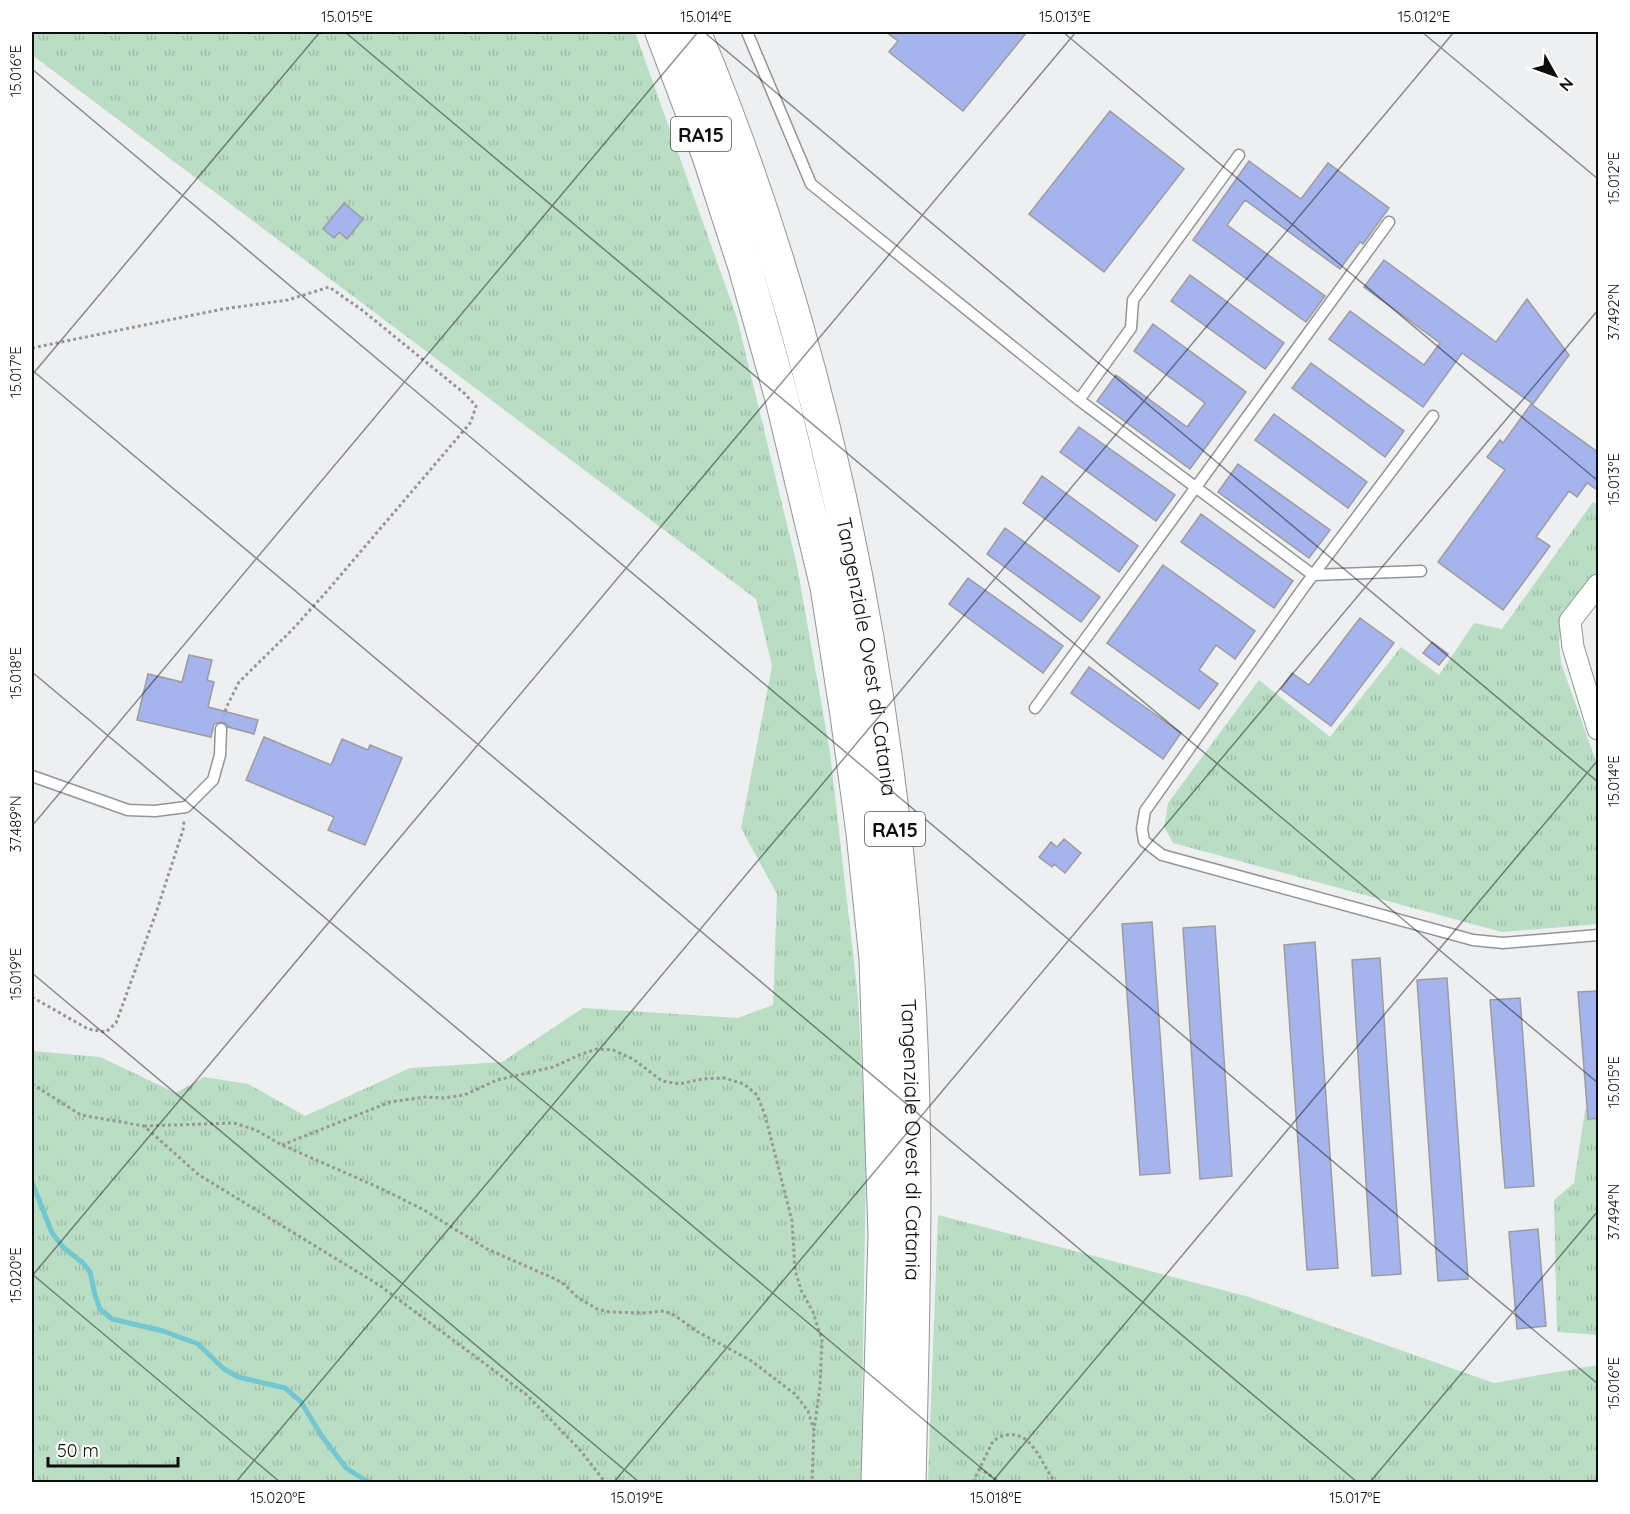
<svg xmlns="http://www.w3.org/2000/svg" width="1630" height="1514" font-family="Quicksand,sans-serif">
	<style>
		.grass { fill: url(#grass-tufts) }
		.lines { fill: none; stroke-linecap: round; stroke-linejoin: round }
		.stream { stroke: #72c7d1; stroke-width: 5 }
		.building { fill: #a5b4ed; stroke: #9c9c9e; stroke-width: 1.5 }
		.service-casing { stroke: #949597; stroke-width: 13 }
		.minor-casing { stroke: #949597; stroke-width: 23 }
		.motorway-casing { stroke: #949597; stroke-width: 35 }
		.path { stroke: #969798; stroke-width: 3; stroke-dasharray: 3 3; stroke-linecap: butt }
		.service { stroke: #fff; stroke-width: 10 }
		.minor { stroke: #fff; stroke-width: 21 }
		.motorway { stroke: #fff; stroke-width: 33 }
		.ticks { fill: none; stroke: #0c0d0d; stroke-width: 1.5; stroke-opacity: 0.45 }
		.labels { text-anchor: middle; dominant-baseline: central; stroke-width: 5; stroke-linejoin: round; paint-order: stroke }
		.shield { fill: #fff; stroke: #555656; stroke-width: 1.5 }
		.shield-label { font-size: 20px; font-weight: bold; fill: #0c0d0d }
		.street-label { font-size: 21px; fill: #0c0d0d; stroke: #fff }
		.neatline { fill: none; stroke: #0c0d0d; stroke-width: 2 }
		.ticks-label { font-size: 15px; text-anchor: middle; fill: #0c0d0d }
	</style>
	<defs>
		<pattern id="grass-tufts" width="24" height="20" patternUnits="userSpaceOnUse" patternTransform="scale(1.5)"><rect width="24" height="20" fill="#b9dec3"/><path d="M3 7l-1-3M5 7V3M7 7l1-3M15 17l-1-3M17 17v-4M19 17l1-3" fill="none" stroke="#9ebda6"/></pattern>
	</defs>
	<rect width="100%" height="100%" fill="#eeeff1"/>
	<path class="grass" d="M32,32H635L737,318L797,566L830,752L858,997L866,1158L861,1482H32V1051L100,1057L176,1093L204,1077L248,1084L305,1116L410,1068L502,1062L583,1008L738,1018L773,1005L777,894L741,828L772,666L756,599L32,55Z
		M1593,502L1598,505V571L1561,621L1559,641L1561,663L1598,767V924L1502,932L1173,843L1164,827L1168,803L1259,680L1330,737L1401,647L1439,675L1474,623L1502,629Z
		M1598,1107V1335L1557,1332L1554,1200L1574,1183L1585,1110Z
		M938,1215L1249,1297L1494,1383L1598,1365V1482H928Z"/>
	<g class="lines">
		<path class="stream" d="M32,1182L52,1233L64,1248L83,1263L90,1272L95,1295L100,1309L112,1319L163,1331L198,1344L224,1369L238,1377L285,1388L301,1402L321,1435L346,1468L368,1482"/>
	</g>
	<path class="building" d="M886,32H1027L963,111L889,52L898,41Z
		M1110,111L1184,169L1104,272L1029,214Z
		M1249,161L1301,199L1328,163L1389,208L1363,244L1360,242L1340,269L1245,200L1227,225L1325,296L1306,322L1193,240Z
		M344,203L363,219L347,239L339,232L334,238L323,229Z
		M1384,260L1496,342L1527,299L1569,355L1533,404L1462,353L1423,407L1329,339L1350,311L1424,365L1440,343L1364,287Z
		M1190,275L1284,343L1265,369L1171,301Z
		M1153,324L1246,392L1190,469L1097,401L1116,375L1187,427L1205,403L1134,351Z
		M1311,363L1404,431L1385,457L1292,388Z
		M1531,404L1599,453V491L1587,483L1577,497L1569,491L1536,537L1550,546L1503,610L1438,562L1505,470L1487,457L1500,440L1503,443Z
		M1274,414L1367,482L1348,508L1255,440Z
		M1079,427L1175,495L1156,521L1060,452Z
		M1238,464L1330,530L1309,558L1218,492Z
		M1042,476L1138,546L1119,572L1023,503Z
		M1201,514L1293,581L1274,608L1181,542Z
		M1005,528L1100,597L1081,622L987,554Z
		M1163,565L1255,631L1235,659L1216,645L1199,670L1218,684L1199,709L1107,643Z
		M968,578L1063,646L1043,673L949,604Z
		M1360,618L1394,643L1331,726L1281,689L1292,673L1309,685Z
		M1432,642L1448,654L1439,665L1423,653Z
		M189,655L212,660L207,680L214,682L208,707L258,720L254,734L228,727L225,723L221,722L214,724L211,737L137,720L148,674L182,682Z
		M1089,667L1181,733L1163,759L1071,693Z
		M264,737L331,765L342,739L368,750L370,745L402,758L365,845L328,830L334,817L246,780Z
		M1064,839L1081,853L1065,873L1054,864L1052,867L1039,857L1051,842L1057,847Z
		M1152,922L1170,1173L1140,1175L1122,924Z
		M1215,926L1232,1176L1200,1179L1183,928Z
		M1315,942L1338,1268L1307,1270L1284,945Z
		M1380,958L1401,1274L1372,1276L1352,960Z
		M1447,978L1468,1279L1438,1281L1417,980Z
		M1599,991V1118L1588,1119L1578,992Z
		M1520,998L1534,1186L1505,1188L1490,1000Z
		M1538,1229L1546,1326L1517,1329L1509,1232Z"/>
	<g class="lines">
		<defs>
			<path id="service" d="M747,32L811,184L1079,400L1313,575L1421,571
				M1079,400L1131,328L1133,300L1239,155
				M1433,416L1304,587L1145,811L1142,829L1144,841L1162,855L1473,940L1503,943L1598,935
				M1035,708L1389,222
				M32,776L128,810L155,811L186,807L213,780L220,755L221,729"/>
			<path id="minor" d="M1598,585L1570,621L1573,647L1598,729"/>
			<g id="motorway">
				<path d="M662,32L709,156L745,267L781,395L827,587L847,715L863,833L876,959L885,1234L878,1482"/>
				<path id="s1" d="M694,32C816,322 882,642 906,955C919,1131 913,1307 909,1482"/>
			</g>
		</defs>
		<use href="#service" class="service-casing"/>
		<use href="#minor" class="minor-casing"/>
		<use href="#motorway" class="motorway-casing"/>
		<path class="path" d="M32,348L223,309L288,300L329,287L362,310L464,393L476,406L471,422L328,590L292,630L239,682L227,706L224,715
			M32,997L88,1029L106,1032L116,1023L157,910L183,830L184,821
			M32,1084L81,1115L144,1126L199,1175L379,1285L527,1395L580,1450L605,1482
			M144,1126L234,1123L256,1130L282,1145L380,1188L424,1210L487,1249L553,1278L564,1284L577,1297L597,1309L609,1312L643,1313L664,1311L674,1315L698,1332L750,1360L795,1394L808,1411L814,1430L812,1482
			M282,1145L390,1102L425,1097L444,1098L464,1095L497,1080L553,1067L579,1055L597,1049L613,1050L633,1059L662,1081L680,1084L702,1079L724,1078L744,1084L757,1095L765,1115L792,1221L795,1270L801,1290L813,1312L822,1340L820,1387L814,1430
			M979,1468L1000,1482
			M973,1482L993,1441C997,1439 1002,1435 1006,1435C1033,1430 1042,1466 1055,1482"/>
		<use href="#service" class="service"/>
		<use href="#minor" class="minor"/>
		<use href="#motorway" class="motorway"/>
	</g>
	<path class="ticks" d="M345,32L1598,1083M704,32L1598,782M1063,32L1598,481M1422,32L1598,179M32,69L1598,1384M32,370L1357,1482M32,375L320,32M32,672L998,1482M32,826L698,32M32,973L639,1482M32,1274L280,1482M32,1276L1076,32M236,1482L1454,32M614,1482L1598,310M992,1482L1598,760M1370,1482L1598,1211"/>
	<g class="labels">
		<g class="shield">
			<rect x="671" y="117" width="60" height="34" rx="4.5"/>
			<rect x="865" y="812" width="60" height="34" rx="4.5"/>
		</g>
		<g class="shield-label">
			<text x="701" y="134">RA15</text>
			<text x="895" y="829">RA15</text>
		</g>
		<g class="street-label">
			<text stroke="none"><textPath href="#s1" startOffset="650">Tangenziale Ovest di Catania</textPath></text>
			<text stroke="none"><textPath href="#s1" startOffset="1136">Tangenziale Ovest di Catania</textPath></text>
		</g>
	</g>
	<rect width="1630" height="1514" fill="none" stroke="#ffffff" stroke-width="66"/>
	<g transform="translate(1555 75) rotate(130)" stroke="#ffffff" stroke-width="4.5" paint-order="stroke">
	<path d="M0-4.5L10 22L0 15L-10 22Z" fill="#0c0d0d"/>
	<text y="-9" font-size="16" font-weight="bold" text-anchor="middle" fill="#0c0d0d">N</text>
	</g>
	<path d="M48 1457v9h130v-9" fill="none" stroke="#0c0d0d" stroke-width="3"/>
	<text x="57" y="1457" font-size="18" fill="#0c0d0d" stroke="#ffffff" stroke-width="4.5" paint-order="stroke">50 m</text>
	<rect x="33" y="33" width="1564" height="1448" class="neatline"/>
	<g class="ticks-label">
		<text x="347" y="22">15.015°E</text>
		<text x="706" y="22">15.014°E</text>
		<text x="1065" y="22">15.013°E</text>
		<text x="1424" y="22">15.012°E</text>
		<text transform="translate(16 71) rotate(-90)" y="5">15.016°E</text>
		<text transform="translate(1614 178) rotate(-90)" y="5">15.012°E</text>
		<text transform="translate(1614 312) rotate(-90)" y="5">37.492°N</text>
		<text transform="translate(16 372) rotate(-90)" y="5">15.017°E</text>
		<text transform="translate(1614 479) rotate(-90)" y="5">15.013°E</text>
		<text transform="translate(16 673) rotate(-90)" y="5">15.018°E</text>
		<text transform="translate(1614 781) rotate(-90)" y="5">15.014°E</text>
		<text transform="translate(16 824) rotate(-90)" y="5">37.489°N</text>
		<text transform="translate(16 974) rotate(-90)" y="5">15.019°E</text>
		<text transform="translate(1614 1082) rotate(-90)" y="5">15.015°E</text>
		<text transform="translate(1614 1212) rotate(-90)" y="5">37.494°N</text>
		<text transform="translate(16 1275) rotate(-90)" y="5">15.020°E</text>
		<text transform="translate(1614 1383) rotate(-90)" y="5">15.016°E</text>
		<text x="278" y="1503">15.020°E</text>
		<text x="637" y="1503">15.019°E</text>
		<text x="996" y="1503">15.018°E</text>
		<text x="1355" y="1503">15.017°E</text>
	</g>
</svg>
